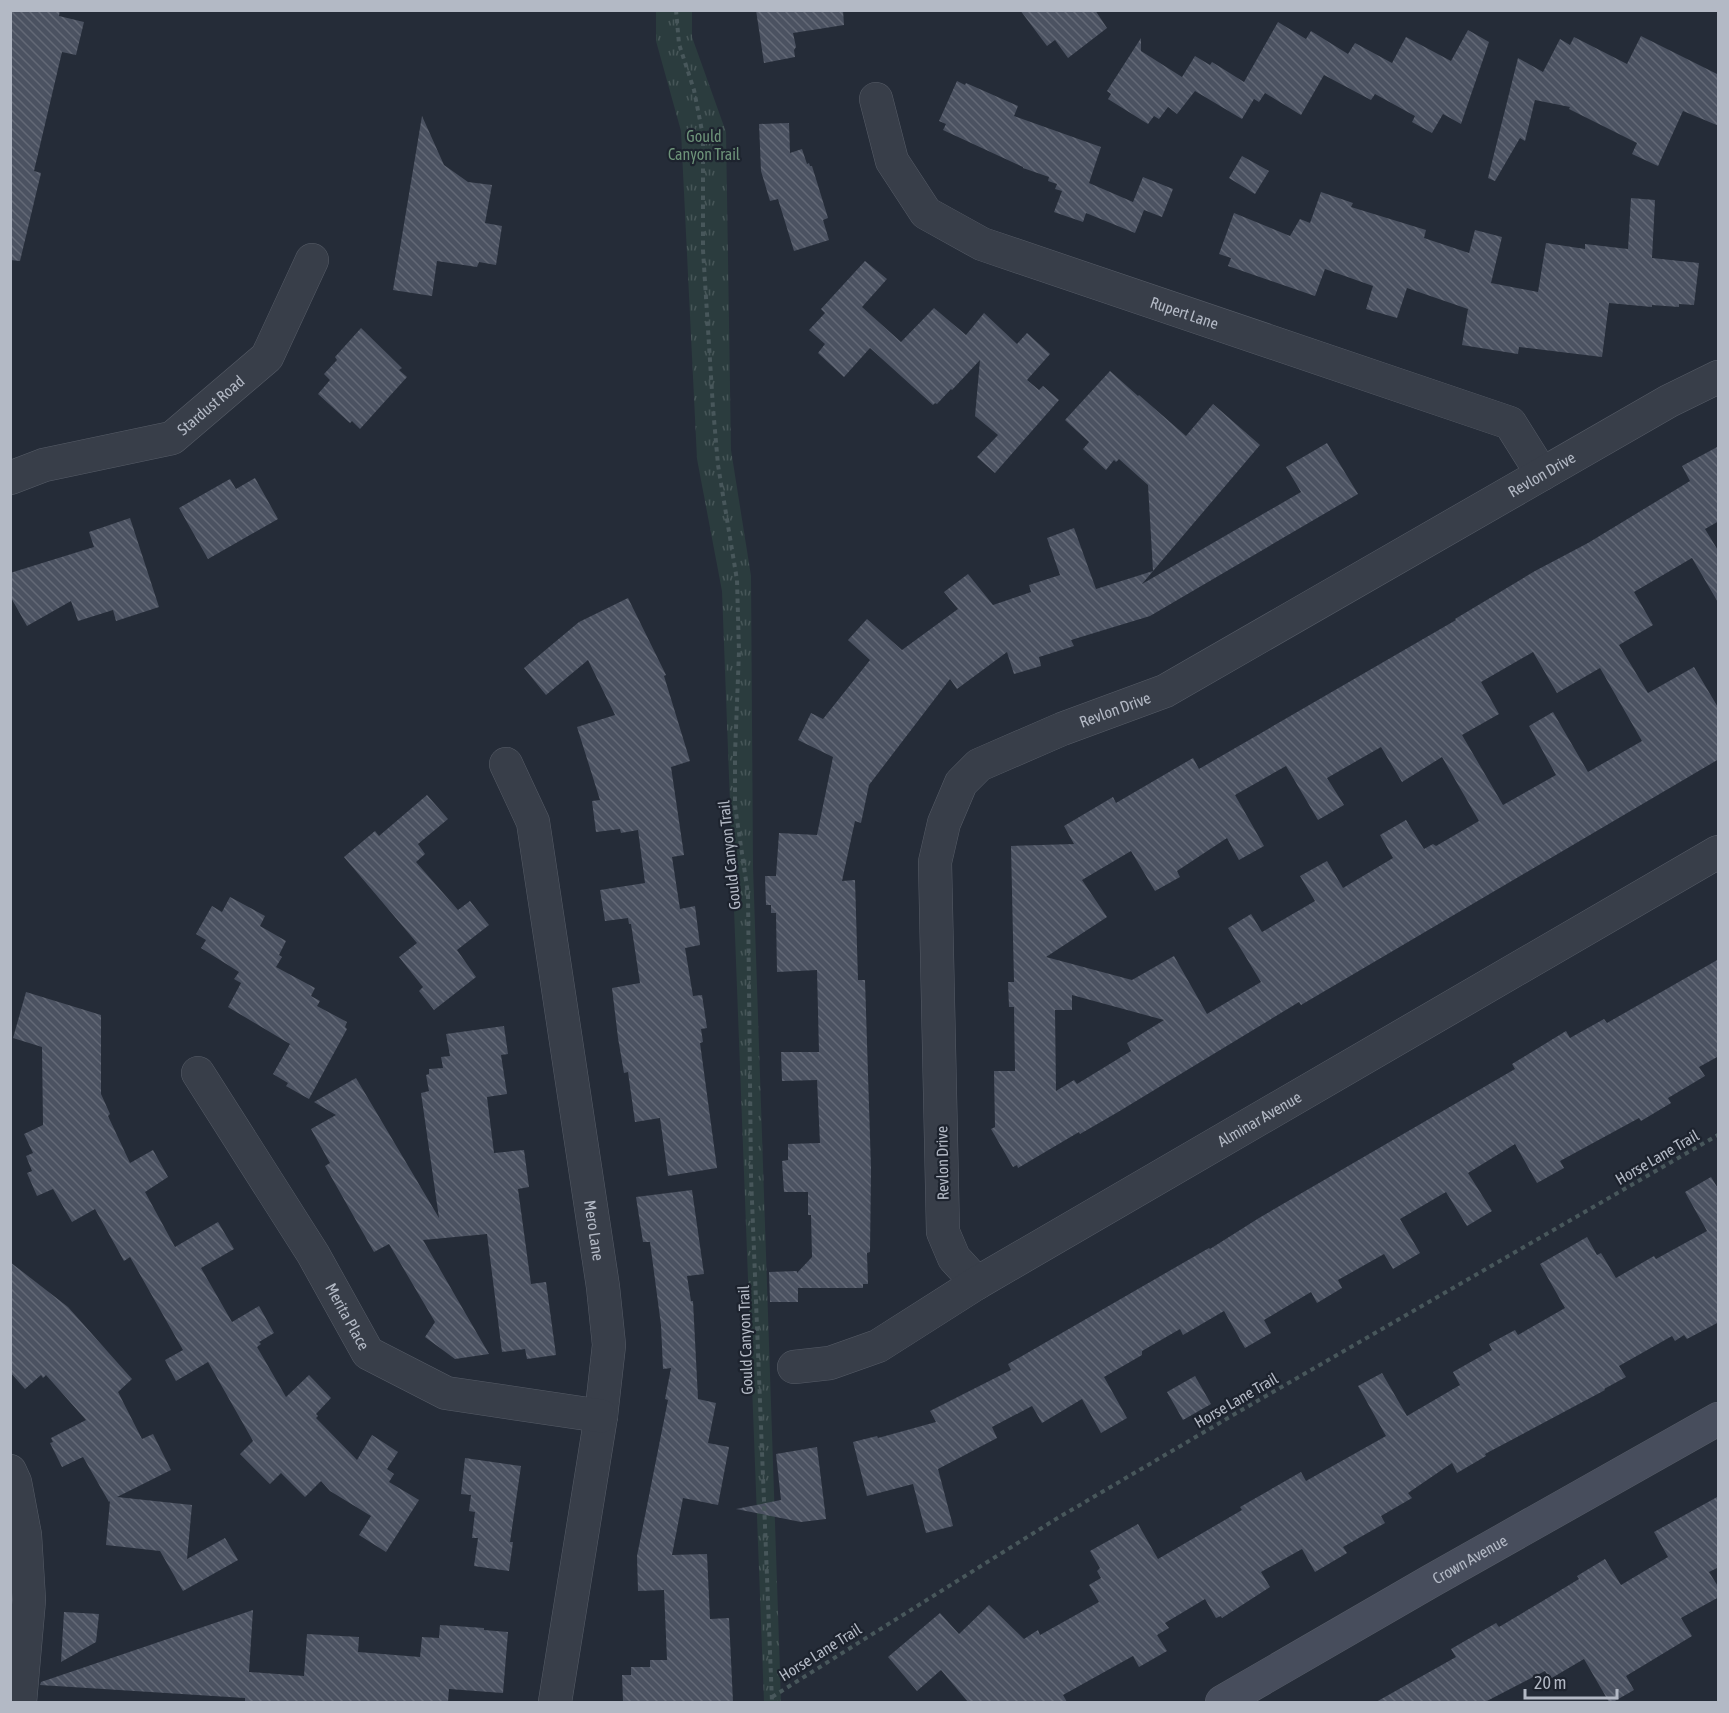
<svg xmlns="http://www.w3.org/2000/svg" width="1729" height="1713" font-family="'Asap Condensed',sans-serif">
	<style>
		.grass { fill: url(#grass-tufts) }
		.building { fill: url(#building-back-hatch); fill-rule: evenodd }
		.lines { fill: none; stroke-linecap: round; stroke-linejoin: round }
		.street-casing { stroke: #565c67; stroke-width: 34 }
		.secondary-casing { stroke: #565c67; stroke-width: 34 }
		.path { stroke: #48575b; stroke-width: 4; stroke-dasharray: 4.5 4.5; stroke-linecap: butt }
		.street { stroke: #383e49; stroke-width: 33 }
		.secondary { stroke: #474d5c; stroke-width: 33 }
		.labels { text-anchor: middle; dominant-baseline: central; stroke-width: 4.5; stroke-linejoin: round; paint-order: stroke }
		.park-label { font-size: 16px; fill: #6d9379; stroke: #1d232e }
		.street-label { font-size: 16px; fill: #b3b9c5; stroke: #1d232e }
	</style>
	<defs>
		<pattern id="grass-tufts" width="24" height="20" patternUnits="userSpaceOnUse" patternTransform="scale(1.5)"><rect width="24" height="20" fill="#2b3c3e"/><path d="M3 7l-1-3M5 7V3M7 7l1-3M15 17l-1-3M17 17v-4M19 17l1-3" fill="none" stroke="#475658"/></pattern>
		<pattern id="building-back-hatch" width="6" height="6" patternUnits="userSpaceOnUse" patternTransform="scale(1.5)"><rect width="6" height="6" fill="#4b5261"/><path d="M-1 5l2 2M0 0l6 6M5-1l2 2" fill="none" stroke="#636976"/></pattern>
	</defs>
	<rect width="100%" height="100%" fill="#252c38"/>
	<path class="grass" d="M656,11H692V37L726,132L731,450L751,576L753,867L781,1702H764L722,591L697,459L681,131L656,41Z"/>
	<path class="building" d="M10,10H60L59,16L84,22L76,55L62,52L34,171L41,173L20,261L10,260Z
		M756,10H843L844,25L793,33L796,47L794,50L795,57L764,63Z
		M1020,10H1095L1107,28L1068,58L1055,40L1047,46Z
		M1278,22L1306,39L1311,31L1348,54L1355,43L1392,63L1406,37L1451,61L1468,30L1489,42L1461,124L1443,114L1432,133L1412,122L1415,116L1375,94L1371,100L1324,75L1301,115L1265,93L1259,102L1254,99L1242,119L1195,91L1177,114L1168,107L1159,119L1154,116L1148,124L1108,99L1111,94L1107,91L1141,38V51L1182,77L1195,56L1210,65L1212,62L1244,82Z
		M1641,36L1719,75V126L1683,111L1658,166L1632,154L1637,143L1569,109L1570,107L1535,100L1525,141L1520,138L1495,181L1488,178L1518,58L1543,72L1560,39L1570,45L1574,37L1627,64Z
		M957,81L965,85L966,83L1018,106L1014,116L1101,147L1089,183L1133,202L1143,177L1173,189L1162,217L1144,210L1135,233L1086,213L1083,222L1054,212L1062,191L1055,189L1057,184L1048,181L1049,177L1023,168V167L943,130L946,124L939,121Z
		M422,116L444,165L468,182L492,185L485,223L502,226L496,265L479,262L477,267L437,261L432,296L393,290Z
		M789,123L790,153L802,149L807,164L809,163L810,166H812L828,218L823,220L829,240L794,251L778,199L770,201L761,171L759,124Z
		M1242,156L1269,171L1255,194L1229,178Z
		M1321,192L1353,203L1351,207L1426,230L1424,238L1469,253L1475,230L1502,237L1491,283L1538,292L1546,243L1585,249V244L1628,249L1631,198L1655,200L1652,258L1699,263L1694,305L1679,304V307L1652,305V307L1609,303L1602,357L1519,347L1518,354L1462,345L1468,309L1407,288L1397,318L1366,309L1373,286L1325,269L1315,296L1228,266L1231,258L1219,254L1234,213L1290,236L1300,219L1310,223Z
		M865,261L887,279L862,307L901,342L934,308L966,335L984,313L1017,344L1027,333L1050,354L1027,380L1039,390L1043,386L1059,400L995,473L977,457L998,435L975,416L980,360L952,390L951,389L937,404L935,403L933,405L870,348L844,377L818,353L825,344L809,330L825,313L821,309Z
		M361,328L402,368L399,370L407,377L360,429L352,421L350,423L318,394L330,380L324,374L337,360L335,357Z
		M1110,371L1138,396L1139,395L1186,436L1213,404L1260,445L1142,584L1301,492L1286,467L1327,443L1358,494L1150,616L1071,640L1074,646L1039,657L1041,666L1014,674L1007,652L957,689L950,679L869,785L861,823L855,821L842,881L855,880L858,980H865L871,1169L870,1252L867,1253L868,1284H863V1288H798V1302H770L769,1272L797,1271V1273L812,1257L811,1215H808V1192H784L782,1161L788,1160V1144L820,1143L817,1080L782,1081L781,1052H819L817,970L777,972L776,913H771V905H766L765,876H776L779,833L817,835L833,757L798,740L811,713L823,719L870,660L848,640L867,619L902,650L958,609L944,592L968,574L993,605L1031,592L1029,585L1060,575L1047,538L1074,528L1096,589L1153,571L1148,485L1119,459L1116,462L1114,460L1106,470L1083,449L1089,442L1065,420Z
		M1719,446V521L1705,529L1719,552V604L1692,558L1634,592L1653,625L1619,645L1648,693L1694,667L1719,709V759L1301,1005L1299,1002L1118,1112L1080,1134L1079,1132L1018,1168L1017,1165L1013,1167L991,1129L995,1127L994,1071H1015L1014,1007H1009L1008,982H1014L1011,846L1074,844L1064,826L1113,797L1116,803L1193,758L1199,769L1456,620L1455,619L1535,571L1588,543L1690,481L1682,466ZM1533,652L1557,693L1600,668L1642,741L1588,772L1553,712L1529,726L1556,775L1503,805L1462,735L1499,714L1481,682ZM1381,747L1402,782L1442,757L1479,821L1436,846L1433,844L1424,849L1406,820L1380,835L1393,858L1343,888L1327,861L1300,876L1315,901L1262,932L1251,914L1228,928L1261,982L1207,1014L1174,956L1132,980L1046,957L1107,917L1082,880L1131,851L1155,891L1180,877L1177,871L1227,838L1239,860L1264,846L1235,795L1286,766L1318,820L1344,805L1327,778ZM1072,995L1164,1020L1127,1043L1131,1051L1077,1084L1074,1080L1056,1091L1055,1010H1072Z
		M255,478L278,519L208,559L179,508L230,479L236,489Z
		M130,518L159,607L116,621L113,610L78,621L71,601L27,626L10,596V573L94,547L89,532Z
		M628,598L666,675L664,676L690,761L671,767L684,855L672,857L680,909L695,906L700,945L685,948L693,996L702,995L707,1028L701,1029L703,1042L700,1043L717,1168L668,1176L660,1118L635,1122L628,1072L624,1073L618,1038L612,988L640,983L631,924H629L628,918L605,921L600,890L645,883L638,830L621,833L620,829L596,832L592,801L600,800L577,727L615,715L588,660L546,695L524,668L579,622Z
		M427,795L448,819L418,844L425,854L416,862L458,910L470,901L489,925L457,950L476,977L434,1010L419,991L423,987L399,957L417,943L344,857L375,831L379,836Z
		M230,897L265,916L260,926L286,941L279,955L282,957L276,967L315,988L311,996L320,1001L317,1006L347,1022L345,1027L347,1029L309,1099L286,1086L288,1083L273,1074L290,1044L228,1007L241,983L234,979L239,972L201,948L206,940L196,934L212,906L222,912Z
		M1719,959V1056L1699,1067L1705,1076L1668,1098L1671,1103L1641,1121L1639,1118L1560,1161L1564,1168L1537,1183L1515,1144L1468,1173L1492,1211L1467,1226L1446,1192L1400,1219L1420,1253L1393,1269L1384,1254L1338,1280L1342,1288L1317,1303L1311,1292L1264,1320L1271,1333L1245,1348L1224,1311L1183,1335L1180,1329L1142,1351V1355L1104,1377L1127,1418L1101,1433L1082,1399L1042,1423L1032,1406L992,1427L997,1438L938,1469L953,1526L926,1533L913,1484L867,1496L853,1442L877,1436L878,1438L936,1422L930,1411L1011,1370L1008,1364L1209,1248L1210,1249L1259,1218L1515,1069L1512,1064L1566,1031L1570,1038L1604,1019L1607,1023Z
		M26,992L101,1015V1094L110,1114L108,1116L130,1163L153,1150L168,1177L145,1192L175,1247L218,1222L234,1249L201,1268L232,1322L259,1306L274,1333L259,1342L261,1344L257,1347L286,1397L309,1375L331,1398L316,1414L318,1416L316,1418L357,1460L372,1435L398,1452L387,1469L394,1474L389,1482L419,1500L386,1552L359,1535L371,1516L330,1491L321,1481L305,1497L281,1473L270,1484L240,1454L253,1441L208,1362L176,1381L165,1360L183,1350L130,1257L124,1261L95,1209L72,1222L53,1189L37,1196L27,1173L32,1171L26,1156L33,1153L24,1134L43,1125L42,1047L13,1038Z
		M504,1026L508,1054L501,1055L507,1094L487,1097L494,1153L524,1150L529,1187L518,1189L531,1284L546,1282L556,1355L527,1359L525,1349L502,1352L487,1234L423,1240L489,1354L455,1359L425,1337L435,1322L389,1244L374,1252L325,1166L330,1163L311,1129L336,1115L314,1102L356,1078L439,1218L421,1093L429,1091L426,1075L429,1074V1069L443,1068L441,1057L450,1056L446,1034Z
		M1711,1177L1719,1190V1322L1687,1339L1684,1335L1675,1341L1672,1336L1619,1366L1626,1377L1604,1389L1605,1390L1485,1454L1486,1456L1457,1473L1452,1463L1408,1493L1412,1498L1381,1516L1385,1523L1343,1547L1347,1553L1315,1572L1302,1549L1261,1572L1270,1587L1222,1618L1221,1616L1216,1618L1205,1599L1165,1623L1169,1628L1157,1635L1167,1651L1139,1667L1133,1656L1063,1695L1067,1702H968L941,1670L917,1691L888,1657L940,1613L959,1634L989,1605L1024,1639L1038,1630L1040,1635L1099,1602L1089,1585L1101,1578L1097,1571L1100,1568L1090,1551L1138,1524L1158,1559L1242,1510L1240,1507L1301,1472L1306,1481L1386,1436L1358,1386L1382,1373L1407,1416L1460,1385L1453,1372L1492,1350L1489,1344L1515,1330L1518,1335L1565,1308L1540,1264L1587,1237L1597,1255L1601,1253L1616,1278L1654,1256L1656,1259L1707,1231L1685,1192Z
		M692,1190L704,1274L687,1276L691,1301H693L698,1399L716,1403L708,1443L729,1447L718,1505L683,1498L672,1555L707,1554L710,1619L729,1618L733,1702H623L622,1675H631V1667H650V1660H667L664,1590L638,1591L637,1556L668,1400L665,1399L671,1368L663,1369L661,1325L650,1242H643L636,1197Z
		M10,1262L68,1307L132,1379L118,1392L142,1439L153,1434L171,1470L117,1497L192,1505L187,1559L225,1538L238,1560L183,1591L160,1551L106,1545L110,1501L109,1502L83,1457L62,1467L50,1443L53,1442L51,1438L86,1420L46,1375L43,1378L41,1375L25,1389L10,1372Z
		M1195,1376L1211,1404L1183,1420L1167,1392Z
		M817,1447L826,1519L801,1522L736,1509L781,1500L776,1454Z
		M465,1458L521,1466L510,1542H513L509,1571L474,1566L478,1538H472L475,1512L469,1511L471,1495L461,1494Z
		M1719,1496V1567L1709,1572L1719,1588V1597L1681,1618L1692,1636L1626,1676L1634,1690L1613,1702H1609L1584,1659L1550,1679L1545,1671L1485,1702H1376L1456,1657L1451,1649L1496,1623L1499,1627L1541,1602L1579,1579L1577,1576L1605,1559L1621,1585L1668,1557L1654,1532Z
		M253,1610L249,1672L304,1676L307,1634L359,1637L358,1652L420,1657L422,1637L439,1638L440,1625L484,1628V1630L508,1632L503,1693L449,1689L448,1702H245V1698L40,1685L41,1682Z
		M64,1612L99,1614L96,1642L61,1662Z"/>
	<g class="lines">
		<defs>
			<g id="street">
				<path id="s1" d="M876,99L892,161L926,213L982,244L1510,423L1542,474"/>
				<path id="s2" d="M10,478L44,465L172,438L267,357L312,260"/>
				<path id="s3" d="M506,764L533,822L603,1287L609,1345L601,1416L555,1702"/>
				<path id="s4" d="M198,1073L313,1254L368,1353L446,1393L601,1416"/>
				<path id="s5" d="M977,1283L954,1258L943,1232L935,862L944,823L961,783L979,765L1062,729L1165,691L1669,401L1718,377"/>
				<path id="s6" d="M794,1367L830,1363L878,1346L977,1283L1718,852"/>
				<path d="M10,1471L15,1482L25,1535L29,1600L20,1702"/>
			</g>
			<g id="secondary">
				<path id="s7" d="M1222,1702L1431,1581L1718,1419"/>
			</g>
		</defs>
		<use href="#street" class="street-casing"/>
		<use href="#secondary" class="secondary-casing"/>
		<path class="path" d="M676,10L679,44L694,90L703,136V250L713,408L718,465L737,580L739,652L735,754V806L748,894L751,1176L772,1702
			M772,1697L1056,1519L1240,1411L1718,1135"/>
		<use href="#street" class="street"/>
		<use href="#secondary" class="secondary"/>
	</g>
	<g class="labels">
		<g class="park-label">
			<text x="704" y="136">Gould<tspan x="704" dy="18">Canyon Trail</tspan></text>
		</g>
		<g class="street-label">
			<text stroke="none"><textPath href="#s1" startOffset="404">Rupert Lane</textPath></text>
			<text stroke="none"><textPath href="#s2" startOffset="218">Stardust Road</textPath></text>
			<text stroke="none"><textPath href="#s5" startOffset="1176">Revlon Drive</textPath></text>
			<text stroke="none"><textPath href="#s5" startOffset="688">Revlon Drive</textPath></text>
			<text transform="translate(729 855) rotate(-96)">Gould Canyon Trail</text>
			<text stroke="none"><textPath href="#s6" startOffset="531">Alminar Avenue</textPath></text>
			<text transform="translate(1657 1157) rotate(-30)">Horse Lane Trail</text>
			<text transform="translate(942 1163) rotate(-91)">Revlon Drive</text>
			<text stroke="none"><textPath href="#s3" startOffset="477">Mero Lane</textPath></text>
			<text stroke="none"><textPath href="#s4" startOffset="286">Merita Place</textPath></text>
			<text transform="translate(745 1340) rotate(-92)">Gould Canyon Trail</text>
			<text transform="translate(1236 1400) rotate(-30)">Horse Lane Trail</text>
			<text stroke="none"><textPath href="#s7" startOffset="286">Crown Avenue</textPath></text>
			<text transform="translate(820 1652) rotate(-32)">Horse Lane Trail</text>
		</g>
	</g>
	<rect width="1729" height="1713" fill="none" stroke="#b3b9c5" stroke-width="24"/>
	<path d="M1525 1689v9h92v-9" fill="none" stroke="#b3b9c5" stroke-width="3"/>
	<text x="1534" y="1689" font-size="18" fill="#b3b9c5" stroke="#1d232e" stroke-width="4.5" paint-order="stroke">20 m</text>
</svg>
